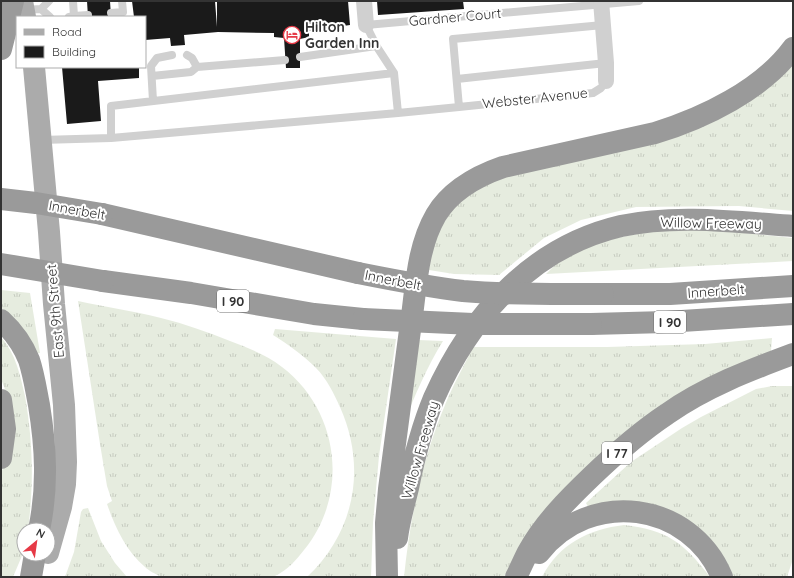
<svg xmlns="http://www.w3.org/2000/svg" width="794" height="578" font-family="Quicksand,sans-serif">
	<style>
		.grass { fill: url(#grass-tufts) }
		.building { fill: #1a1a1a }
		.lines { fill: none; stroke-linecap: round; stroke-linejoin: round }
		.lane { stroke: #d0d0d0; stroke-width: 8 }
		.street { stroke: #d0d0d0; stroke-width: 16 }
		.primary { stroke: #ababab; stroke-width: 22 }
		.highway { stroke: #9a9a9a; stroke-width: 22 }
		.highway-bridge { stroke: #9a9a9a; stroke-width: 22 }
		.labels { text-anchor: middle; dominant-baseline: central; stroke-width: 4; stroke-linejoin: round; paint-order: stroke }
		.shield { fill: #fff; stroke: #707070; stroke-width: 1 }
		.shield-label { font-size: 13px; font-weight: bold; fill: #333 }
		.street-label { font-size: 14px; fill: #333; stroke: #fff }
		.poi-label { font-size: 14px; font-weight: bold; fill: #333; stroke: #fff; text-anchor: start }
	</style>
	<defs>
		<pattern id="grass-tufts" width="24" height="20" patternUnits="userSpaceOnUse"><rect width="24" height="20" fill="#e6ecdf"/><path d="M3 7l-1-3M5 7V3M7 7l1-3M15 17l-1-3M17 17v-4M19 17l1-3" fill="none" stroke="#c6cbc0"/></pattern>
	</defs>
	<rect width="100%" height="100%" fill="#fff"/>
	<path class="grass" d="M793,62V211L739,206L636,207L581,220L544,238L499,275L454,274L429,270L431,242L460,198L502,174L625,146Z
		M676,226L793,238V261L546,274L558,262L592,243Z
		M1,290L30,293L40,353L35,354L5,311L1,308Z
		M78,301C106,307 134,311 161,318C185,324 208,332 230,341C248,348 267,355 282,367C339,410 350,494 304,550C296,560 288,570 275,576C269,578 256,577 249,577C219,577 190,577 161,577C156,574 149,571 145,567C126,551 115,527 107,504L112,501L107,486L100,444Z
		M275,329L396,339L379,456L373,523L371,577H307C355,532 367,467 340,407C334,394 327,379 316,368C303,355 289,345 273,335Z
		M1,337C16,354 20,375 25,396C33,442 34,483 28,530H24V551L13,577H1V474L9,447L6,392L1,379Z
		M772,338L771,351L714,378L520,552L504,577H404C410,518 422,460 445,405C453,385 464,366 473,347H607L705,344Z
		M418,340L443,341C427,367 415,395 404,423Z
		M772,386H793V559L787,577H731L704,538L589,509L586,503L631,462L682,428L701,417L756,389Z
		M88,508L101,541L115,563L127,577H65L74,552L81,512L83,509Z
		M624,525C668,530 684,543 710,577H542C559,544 589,529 624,525Z"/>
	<path class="building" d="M87,1H110L111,17H88Z
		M132,1H215L217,27V1H348L350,25L309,31V37L300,39V68H286L284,38L274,37V33L218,32L184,35L185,45L171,46L170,38L145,40V17H134Z
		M377,1H463L464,9L378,15Z
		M62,67H139V78L98,81L101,121L67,124Z"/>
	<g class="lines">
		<path class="lane" d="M41,9L50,17
			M24,10L41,9L49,1
			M111,13L123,12L122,1
			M69,17L74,16L73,1
			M74,17V16L88,15
			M187,55L192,58L197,67
			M300,57L376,46
			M152,76L191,72L197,67L285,60
			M457,79L606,63
			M153,101L151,66L157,58L172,55
			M459,107L593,93L601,88L606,81
			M398,113L394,73L377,47L366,25L639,1
			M111,138V106L394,73
			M41,140L111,138L398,113L459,107L453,39L603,25"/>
		<path class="street" d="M364,1L366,25
			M601,1L606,63V81"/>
		<path class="primary" d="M22,1L25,17
			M34,67L49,232L54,304L64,405L66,462L65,484L61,507L48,553"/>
		<path class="highway" d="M1,49L13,1
			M102,214L358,273
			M103,281L191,293L314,314L363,319
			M603,294H670L793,286
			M1,320C13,331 23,345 29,360C34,375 36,390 39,405C46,448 48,487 39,530
			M591,324L666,322L793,314
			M1,400L5,429L1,458
			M397,538C399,521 404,505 408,488C414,458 422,427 434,398C470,317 531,247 621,226C675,214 738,222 793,226
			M539,553C590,488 690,501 722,577
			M31,577L35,554
			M387,577L386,523L389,489C396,436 403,383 410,330C416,293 416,249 436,215C451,190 477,176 503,167L655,133C704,118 762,90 793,48
			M516,577C520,569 524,560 528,552C544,523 568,499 592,476C616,453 640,432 667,414C705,387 750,370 793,354"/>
		<path class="highway-bridge" d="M1,199L36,203L102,214
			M1,264L103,281
			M358,273C393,280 428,287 463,291C509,295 557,294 603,294
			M363,319L473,324H591"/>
	</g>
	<defs>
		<symbol id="hotel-ring" viewBox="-11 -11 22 22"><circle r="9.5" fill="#fff" stroke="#e63946" stroke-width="1.5"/><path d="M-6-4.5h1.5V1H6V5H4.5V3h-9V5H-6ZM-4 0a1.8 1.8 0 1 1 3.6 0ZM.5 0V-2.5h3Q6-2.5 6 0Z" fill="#e63946"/></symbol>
	</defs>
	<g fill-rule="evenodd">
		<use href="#hotel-ring" x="282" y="25" width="20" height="20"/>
	</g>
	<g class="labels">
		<g class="shield">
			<rect x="217" y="290" width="32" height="22" rx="3"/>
			<rect x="654" y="311" width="32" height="22" rx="3"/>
			<rect x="602" y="442" width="30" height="22" rx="3"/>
		</g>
		<g class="shield-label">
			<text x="233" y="301">I 90</text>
			<text x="670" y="322">I 90</text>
			<text x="617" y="453">I 77</text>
		</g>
		<g class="street-label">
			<text transform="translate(455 17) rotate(-5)">Gardner Court</text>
			<text transform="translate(535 98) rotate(-6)">Webster Avenue</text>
			<text transform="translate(77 210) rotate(10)">Innerbelt</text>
			<text transform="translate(711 223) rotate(1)">Willow Freeway</text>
			<text transform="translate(393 280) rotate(11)">Innerbelt</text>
			<text transform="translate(716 291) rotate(-4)">Innerbelt</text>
			<text transform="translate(55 311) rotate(-95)">East 9th Street</text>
			<text transform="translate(420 450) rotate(-74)">Willow Freeway</text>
		</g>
		<g class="poi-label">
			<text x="305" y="27">Hilton<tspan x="305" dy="16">Garden Inn</tspan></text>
		</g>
	</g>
	<rect width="794" height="578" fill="none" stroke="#333333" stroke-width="4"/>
	<rect x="16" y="16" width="130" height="52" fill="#ffffff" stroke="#adadad"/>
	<rect x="24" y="29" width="20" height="6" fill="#ababab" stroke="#adadad"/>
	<text x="52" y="36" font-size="12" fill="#333333">Road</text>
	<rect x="24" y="46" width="20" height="12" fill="#1a1a1a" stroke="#adadad"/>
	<text x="52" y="56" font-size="12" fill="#333333">Building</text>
	<g transform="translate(36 542) rotate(29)"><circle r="19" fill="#ffffff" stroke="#adadad"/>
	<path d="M0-3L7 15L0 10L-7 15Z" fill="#e63946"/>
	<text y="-6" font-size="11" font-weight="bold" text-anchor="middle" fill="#333333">N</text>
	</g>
</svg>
